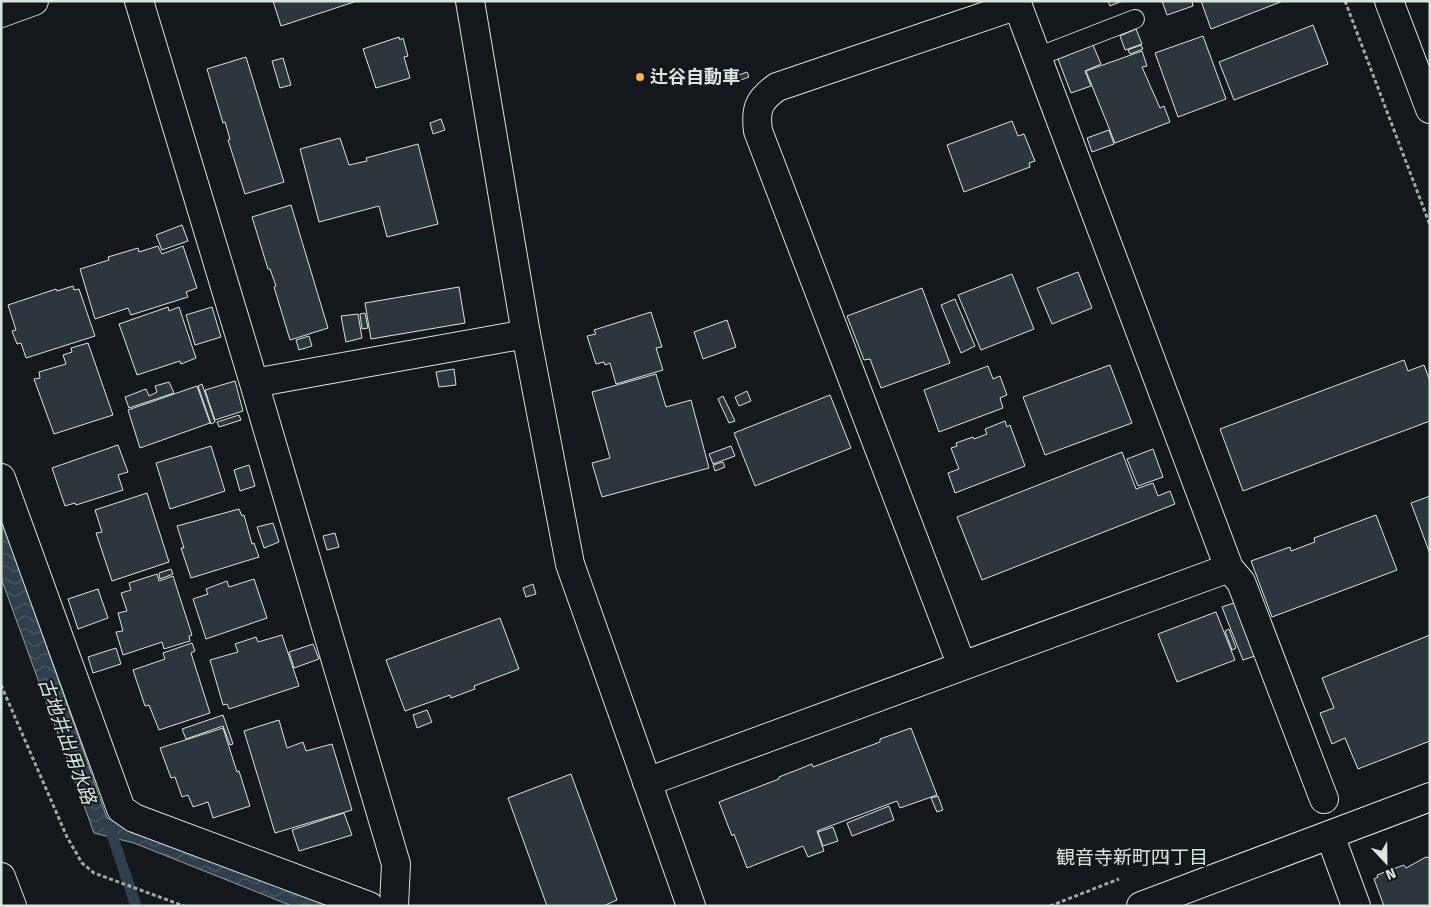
<svg xmlns="http://www.w3.org/2000/svg" width="1431" height="907" font-family="'Fira Sans','Noto Sans JP',sans-serif">
	<style>
		.water { fill: url(#water-waves); stroke: #939e99 }
		.lines { fill: none; stroke-linecap: round; stroke-linejoin: round }
		.stream { stroke: #2f3f4d; stroke-width: 11 }
		.building { fill: #2c363c; stroke: #d8e6dc }
		.lane-casing { stroke: #d8e6dc; stroke-width: 20 }
		.street-casing { stroke: #d8e6dc; stroke-width: 30 }
		.secondary-casing { stroke: #d8e6dc; stroke-width: 30 }
		.path { stroke: #9da8a2; stroke-width: 3; stroke-dasharray: 4 2.5; stroke-linecap: butt }
		.lane { stroke: #14181c; stroke-width: 18 }
		.street { stroke: #14181c; stroke-width: 28 }
		.secondary { stroke: #14181c; stroke-width: 28 }
		.poi-dot { fill: #ffb74d; stroke: #14181c; stroke-width: 2 }
		.labels { text-anchor: middle; dominant-baseline: central; stroke-width: 4; stroke-linejoin: round; paint-order: stroke }
		.poi-label { font-size: 18px; font-weight: bold; fill: #d8e6dc; stroke: #14181c; text-anchor: start }
		.water-label { font-size: 19px; font-style: italic; fill: #d8e6dc; stroke: #14181c }
		.neighbourhood-label { font-size: 19px; fill: #d8e6dc; stroke: #14181c }
	</style>
	<defs>
		<pattern id="water-waves" width="16" height="10" patternUnits="userSpaceOnUse" patternTransform="scale(1.25)"><rect width="16" height="10" fill="#2f3f4d"/><path d="M0 5q4-4 8 0t8 0" fill="none" stroke="#4c5b66"/></pattern>
	</defs>
	<rect width="100%" height="100%" fill="#14181c"/>
	<path class="water" d="M1,517L107,818L335,906H292L134,843L94,833L1,578Z"/>
	<g class="lines">
		<path class="stream" d="M109,826L136,906"/>
	</g>
	<path class="building" d="M273,1H357L281,26Z
		M1108,1H1122L1110,6Z
		M1162,1H1192L1193,6L1167,15Z
		M1201,1H1283L1211,29Z
		M1313,25L1328,64L1234,100L1219,62Z
		M1136,29L1142,44L1125,50L1120,36Z
		M1203,36L1226,99L1178,117L1155,53Z
		M399,37L400,40L403,38L408,56L404,57L410,78L376,88L363,49Z
		M1093,45L1101,64L1085,71L1091,86L1071,93L1058,59Z
		M1141,45L1143,49L1130,54L1128,50Z
		M1142,51L1147,66L1142,67L1160,108L1164,106L1170,122L1115,143L1086,71Z
		M246,57L284,182L245,194L228,140L230,139L225,122L223,123L207,69Z
		M283,58L291,85L280,88L272,61Z
		M747,72L749,77L738,81L736,76Z
		M441,119L445,130L433,134L430,123Z
		M1012,121L1018,136L1024,134L1035,161L1029,163L1030,167L964,192L947,145Z
		M1109,130L1114,144L1092,152L1087,138Z
		M340,138L349,165L367,161L366,158L418,144L438,224L387,237L379,206L319,222L300,149Z
		M291,205L328,328L290,340L274,287L276,286L270,269H268L252,217Z
		M182,225L188,241L162,250L156,235Z
		M158,246L162,254L183,246L197,288L186,292L188,297L131,315L128,308L95,319L80,269L109,260L108,257L138,248L139,252Z
		M1078,272L1092,308L1052,324L1037,288Z
		M1012,274L1034,329L981,350L958,295Z
		M73,286L74,290L79,289L95,336L26,358L21,343L17,344L12,331L16,330L8,305L56,289L57,291Z
		M459,287L465,323L371,339L365,303Z
		M922,288L950,363L881,388L870,359L864,360L847,316Z
		M955,299L975,346L961,353L941,305Z
		M168,307L169,311L179,307L196,358L181,364L180,361L137,375L119,324Z
		M212,307L221,337L195,345L186,315Z
		M651,312L662,347L656,348L663,370L616,384L610,363L605,365L604,362L596,364L587,336L596,334L594,330Z
		M365,313L368,328L362,329L360,314Z
		M358,314L362,338L346,342L341,316Z
		M727,320L736,347L703,359L694,332Z
		M309,336L312,346L299,350L296,340Z
		M88,343L113,415L54,434L34,379L40,378L39,372L66,364L63,355L72,352L71,348Z
		M1404,360L1408,371L1424,365L1430,381V421L1243,491L1220,429Z
		M1110,365L1132,423L1045,455L1023,397Z
		M988,366L993,379L1000,376L1007,395L1000,398L1003,408L939,432L924,390Z
		M454,369L456,385L439,387L436,372Z
		M656,374L666,407L691,400L709,468L602,497L592,463L610,458L592,392Z
		M235,381L243,411L215,420L205,390Z
		M169,382L174,393L129,408L125,397L146,389L149,396L157,392L155,386Z
		M202,384L215,422L211,424L198,386Z
		M197,386L210,423L140,448L128,410Z
		M747,391L751,401L739,406L735,397Z
		M830,395L851,448L755,486L734,433Z
		M723,396L735,421L729,423L718,399Z
		M239,415L241,420L219,427L217,422Z
		M1005,421L1007,427L1010,425L1025,466L955,493L948,473L959,469L951,448L957,446L956,443L973,437L974,439L987,434L985,429Z
		M118,445L128,472L118,475L123,490L76,505L75,503L65,506L52,468Z
		M211,446L225,491L170,509L156,463Z
		M731,446L735,456L713,464L709,454Z
		M1153,449L1163,477L1138,486L1127,459Z
		M1122,452L1136,489L1153,483L1158,496L1170,491L1175,504L982,580L957,517Z
		M723,462L725,467L715,471L713,465Z
		M249,465L255,486L240,491L234,470Z
		M147,493L169,562L112,581L96,533L102,532L95,510Z
		M1430,496V554L1411,503Z
		M239,509L242,516L244,515L252,544L254,543L259,557L191,578L181,548H184L177,526Z
		M1376,515L1397,570L1272,617L1251,561L1290,547L1291,551L1315,542L1314,538Z
		M273,523L279,542L264,548L257,527Z
		M335,533L339,547L327,550L323,536Z
		M171,569L173,574L160,579L159,573Z
		M157,574L159,581L173,576L192,635L189,636L190,641L164,649L162,642L123,655L116,632L123,631L118,613L127,611L121,593L131,590L129,583Z
		M254,579L267,618L206,639L193,599L208,594L206,589L227,581L229,587Z
		M533,584L536,594L526,597L523,588Z
		M98,589L108,618L78,629L68,599Z
		M1234,603L1255,656L1243,660L1222,607Z
		M1216,612L1235,660L1177,682L1158,634Z
		M500,618L519,669L474,686L475,689L451,698L450,695L405,711L386,660Z
		M1229,629L1236,648L1232,650L1225,631Z
		M282,635L299,686L229,709L227,704L223,705L210,660L238,652L235,644L256,637L258,642Z
		M1430,635V741L1358,769L1345,738L1332,744L1320,713L1334,708L1322,678Z
		M192,643L195,651L191,653L210,713L159,730L149,705L145,706L133,670L165,659L163,653Z
		M313,644L319,659L294,668L289,652Z
		M116,648L121,664L93,673L88,657Z
		M427,710L432,722L417,728L413,715Z
		M223,715L233,744L230,745L223,726L186,739L182,729Z
		M279,720L287,748L303,742L306,751L332,744L352,810L275,833L244,731Z
		M223,728L237,772L239,771L250,806L213,818L208,802L193,807L188,795L182,797L175,777L171,778L160,748Z
		M911,728L937,795L900,808L897,801L817,831L824,851L808,857L803,846L747,868L734,834L732,836L719,802L779,779V777L812,764L813,767L880,742V739Z
		M571,774L617,900L603,906H547L508,798Z
		M938,796L943,810L937,812L931,798Z
		M889,806L894,820L852,836L847,823Z
		M344,813L352,835L299,851L292,830Z
		M833,827L838,841L823,846L818,832Z
		M1426,857L1430,858V906H1384L1374,879L1378,877L1377,875L1404,865L1406,868Z"/>
	<g class="lines">
		<defs>
			<path id="lane" d="M1037,57L1135,19"/>
			<path id="street" d="M139,1L254,383L396,864L394,906
				M1,13L34,1
				M254,383L526,334
				M1,478L121,809L134,818L369,906
				M1229,568L1241,582L1324,799
				M962,666L758,131C755,108 759,100 777,87L1018,5
				M647,782L1229,568L1016,1
				M1330,835L1356,906"/>
			<path id="secondary" d="M470,1L526,334L570,564L691,906
				M1389,1L1430,109
				M1,877L12,906
				M1141,906L1430,797"/>
		</defs>
		<use href="#lane" class="lane-casing"/>
		<use href="#street" class="street-casing"/>
		<use href="#secondary" class="secondary-casing"/>
		<path class="path" d="M1345,1L1430,225
			M1,685L67,837L82,863L94,873L184,906
			M1050,906L1119,879"/>
		<use href="#lane" class="lane"/>
		<use href="#street" class="street"/>
		<use href="#secondary" class="secondary"/>
	</g>
	<circle class="poi-dot" cx="640" cy="77" r="5"/>
	<g class="labels">
		<g class="poi-label">
			<text x="650" y="77">辻谷自動車</text>
		</g>
		<g class="water-label">
			<text transform="translate(67 741) rotate(70)">古地井出用水路</text>
		</g>
		<g class="neighbourhood-label">
			<text x="1132" y="857">観音寺新町四丁目</text>
		</g>
	</g>
	<rect width="1431" height="907" fill="none" stroke="#d8e6dc" stroke-width="5"/>
	<g transform="translate(1386 862) rotate(158)" stroke="#14181c" stroke-width="4" paint-order="stroke">
	<path d="M0-4L9 19L0 12L-9 19Z" fill="#d8e6dc"/>
	<text y="-8" font-size="14" font-weight="bold" text-anchor="middle" fill="#d8e6dc">N</text>
	</g>
</svg>
